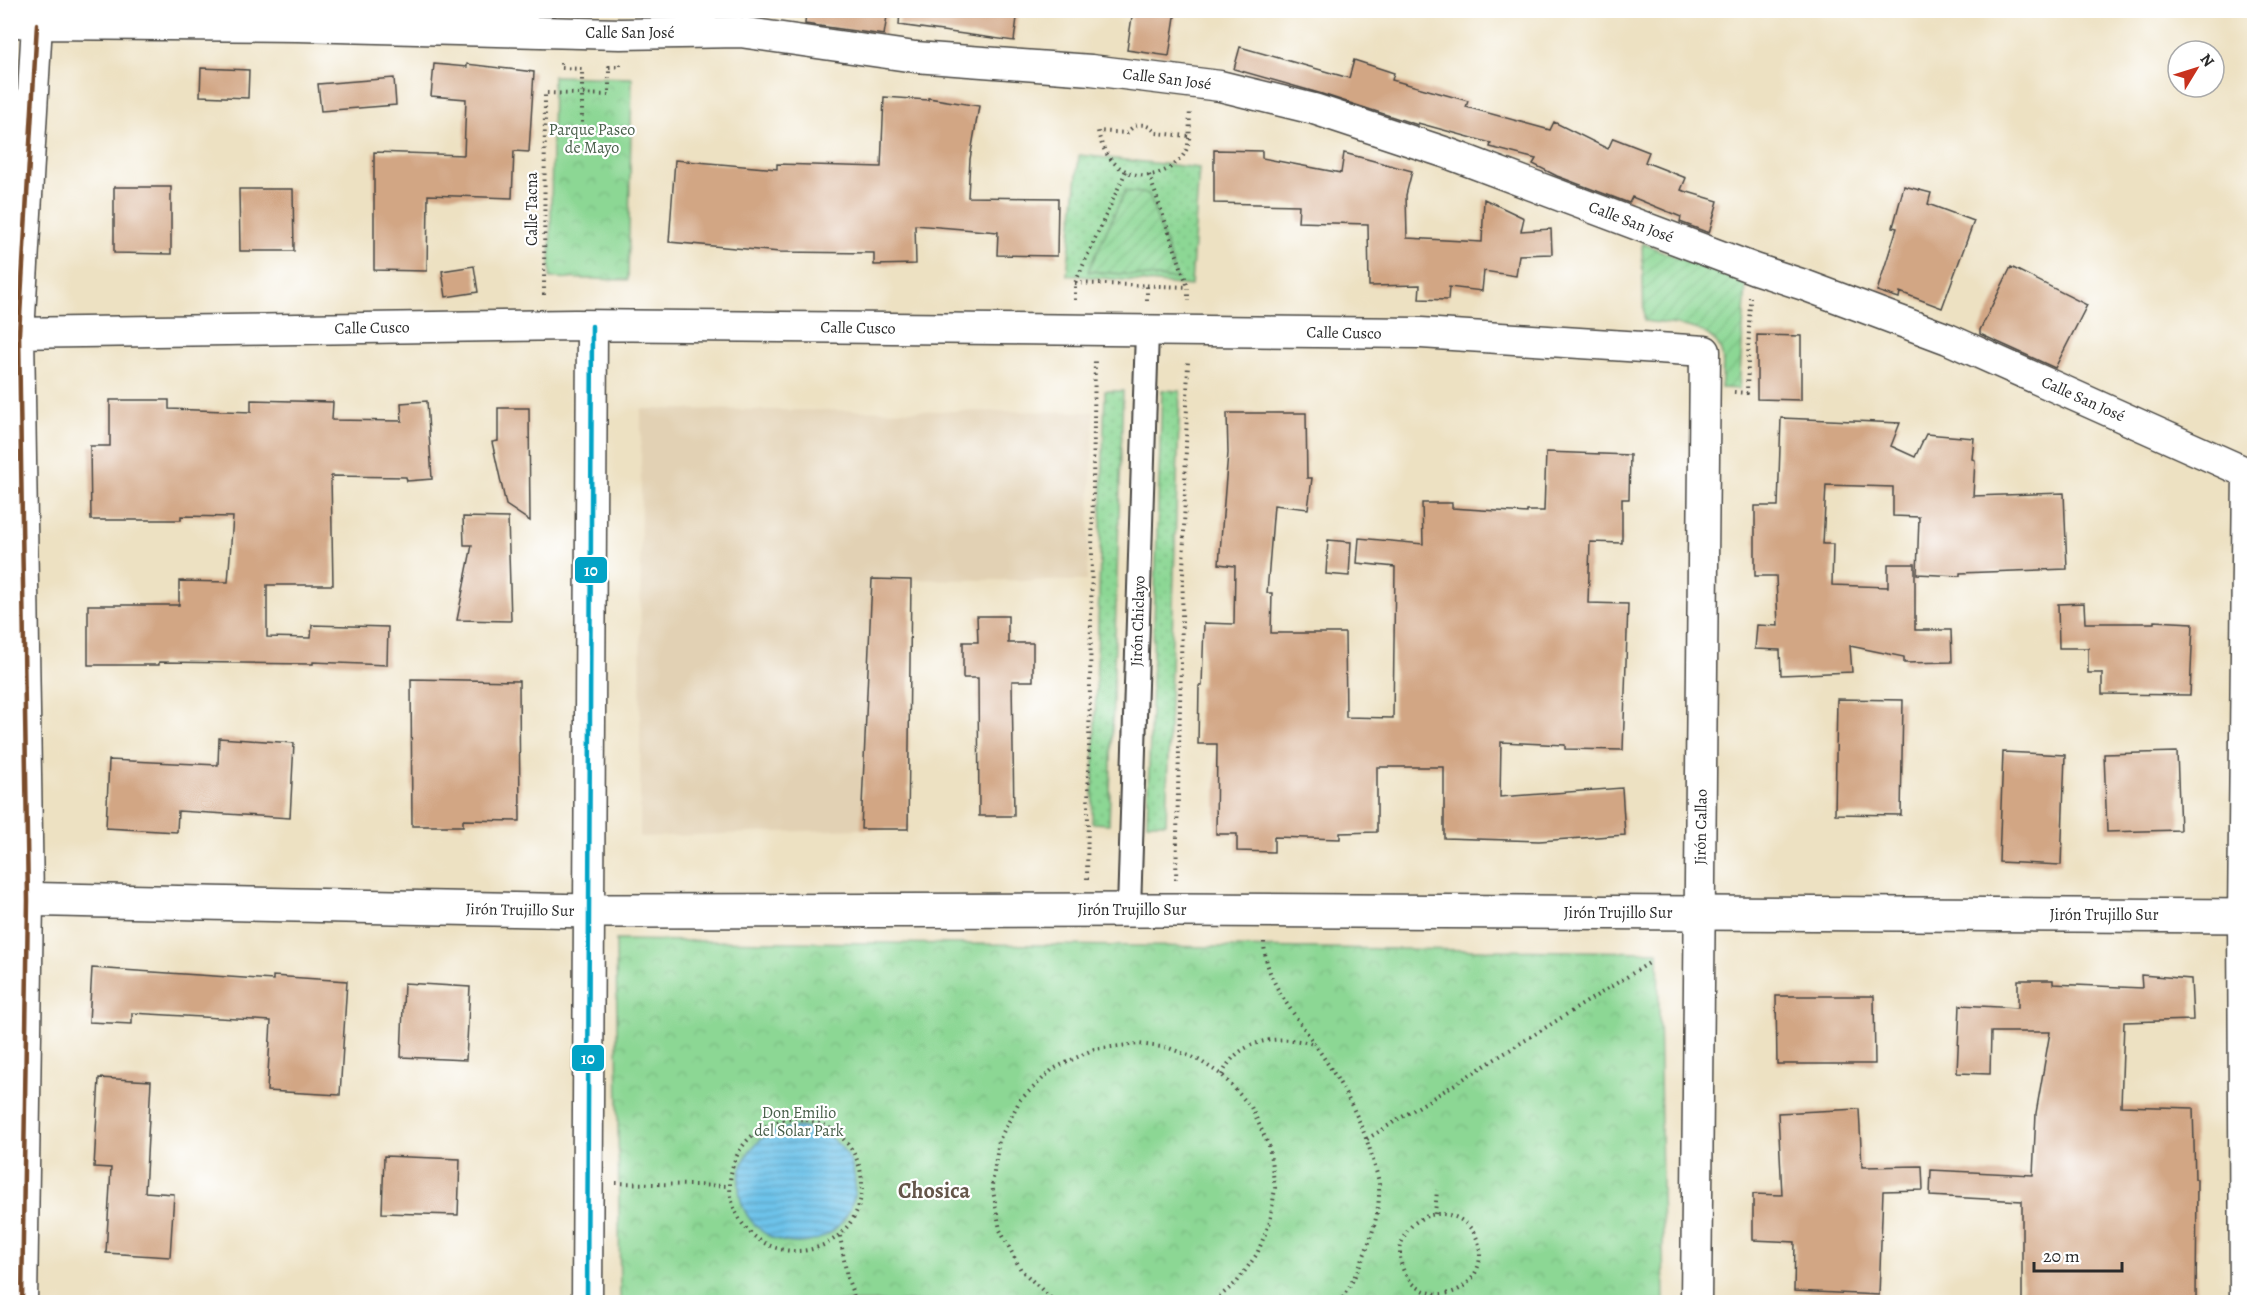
<svg xmlns="http://www.w3.org/2000/svg" width="2265" height="1313" font-family="Alegreya,serif">
	<style>
		.built { fill: #e2d1b4 }
		.grass { fill: url(#grass-dots); stroke: #5c8160; stroke-width: 1.5 }
		.park { fill: url(#park-crowns); stroke: #5c8160; stroke-width: 1.5 }
		.garden { fill: url(#garden-furrows); stroke: #5c8160; stroke-width: 1.5 }
		.water { fill: url(#water-rules); stroke: #4c778a; stroke-width: 1.5 }
		.building { fill: #d2a684 }
		.lines { fill: none; stroke-linecap: round; stroke-linejoin: round }
		.pedestrian-casing { stroke: #484642; stroke-width: 26 }
		.minor-casing { stroke: #484642; stroke-width: 33 }
		.tertiary-casing { stroke: #484642; stroke-width: 36 }
		.path { stroke: #484642; stroke-width: 4; stroke-dasharray: 1.5 4.5; stroke-linecap: butt }
		.pedestrian { stroke: #fff; stroke-width: 22 }
		.minor { stroke: #fff; stroke-width: 30 }
		.tertiary { stroke: #fff; stroke-width: 33 }
		.bus-1-casing { stroke: #fff; stroke-width: 9 }
		.bus-2-casing { stroke: #fff; stroke-width: 9 }
		.bus-1 { stroke: #7a4b2a; stroke-width: 4.5 }
		.bus-2 { stroke: #02a3c6; stroke-width: 4.5 }
		.labels { text-anchor: middle; dominant-baseline: central; stroke-width: 4.5; stroke-linejoin: round; paint-order: stroke }
		.street-label { font-size: 16px; fill: #2b2b2b; stroke: #fff }
		.park-label { font-size: 16px; fill: #485f4a; stroke: #fff }
		.district-label { font-size: 22px; font-weight: bold; fill: #65564a; stroke: #fff }
		.line-badge { stroke: #fff; stroke-width: 2 }
		.badge-label { font-size: 16px; text-anchor: middle; font-weight: bold; fill: #fff }
	</style>
	<defs>
		<pattern id="grass-dots" width="8" height="8" patternUnits="userSpaceOnUse" patternTransform="scale(1.5)"><rect width="8" height="8" fill="#8cd794"/><path d="M2 2h.1M6 6h.1" fill="none" stroke="#79b980" stroke-width="1.8" stroke-linecap="round"/></pattern>
		<pattern id="park-crowns" width="20" height="18" patternUnits="userSpaceOnUse" patternTransform="scale(1.5)"><rect width="20" height="18" fill="#8cd794"/><path d="M2 6a3 3 0 1 1 6 0M12 15a3 3 0 1 1 6 0" fill="none" stroke="#79b980"/></pattern>
		<pattern id="garden-furrows" width="10" height="10" patternUnits="userSpaceOnUse" patternTransform="scale(1.5)"><rect width="10" height="10" fill="#8cd794"/><path d="M-1 1l2-2M0 10L10 0M9 11l2-2" fill="none" stroke="#79b980"/></pattern>
		<pattern id="water-rules" width="6" height="5" patternUnits="userSpaceOnUse" patternTransform="scale(1.5)"><rect width="6" height="5" fill="#6dc3ea"/><path d="M0 2.5h6" fill="none" stroke="#5a9fbe"/></pattern>
	</defs>
	<rect width="100%" height="100%" fill="#fff"/>
	<filter id="ink" filterUnits="userSpaceOnUse"><feTurbulence type="fractalNoise" baseFrequency=".0167" numOctaves="2"/><feDisplacementMap in="SourceGraphic" scale="12" xChannelSelector="R" yChannelSelector="G"/><feConvolveMatrix kernelMatrix="1 2 1 2 8 2 1 2 1" color-interpolation-filters="sRGB"/></filter>
	<filter id="wash" filterUnits="userSpaceOnUse"><feTurbulence type="fractalNoise" baseFrequency=".008" numOctaves="4" result="noise"/><feDisplacementMap in="SourceGraphic" scale="24" xChannelSelector="R" yChannelSelector="G"/><feGaussianBlur stdDeviation="1.35" result="paint"/><feColorMatrix in="noise" values="0 0 0 0 0 0 0 0 0 0 0 0 0 0 0 0 0 1.4 0 .05"/><feComposite in="paint" operator="in"/></filter>
	<g filter="url(#wash)">
		<rect width="100%" height="100%" fill="#ede1c2"/>
		<path class="built" d="M641,409L1094,412L1087,581L872,579L861,829L640,837Z"/>
		<path class="grass" d="M1079,155L1199,168L1191,286L1067,275Z
			M1162,390L1180,391L1166,823H1147Z
			M1105,391H1123L1109,824L1092,823Z"/>
		<path class="park" d="M553,76L632,78L628,280L550,278Z
			M616,940L1658,952L1664,1302H620Z"/>
		<path class="garden" d="M1125,191L1149,194L1177,279L1088,271Z
			M1642,243L1746,285L1739,389L1721,388C1722,378 1724,365 1722,355C1714,323 1670,325 1644,321Z"/>
		<path class="water" d="M739 1185a58 58 0 1 1 116 0a58 58 0 1 1-116 0Z"/>
		<g id="blocks">
			<path class="building" d="M806,10H888L884,35L805,24Z
				M900,10H1018L1014,41L899,25Z
				M1133,10H1176L1169,56L1127,50Z
				M1240,47L1349,78L1354,60L1394,73L1392,80L1468,101L1466,107L1550,130L1554,122L1608,149L1613,138L1649,152L1645,162L1686,178L1681,190L1718,201L1709,233L1680,222L1681,217L1632,197L1629,203L1557,176L1533,164L1536,159L1490,147L1491,143L1418,123V125L1319,93L1234,69Z
				M434,64L467,67V64L534,72L529,152L514,151L512,198L428,195L427,271L374,270V152L464,155L466,99L431,96Z
				M201,68L249,70L248,98L200,96Z
				M394,78L396,105L321,111L318,84Z
				M884,97L928,100V98L979,106L970,159L968,197L1058,198L1057,256L997,255L998,232L915,225L916,264L874,265V253L780,252L669,242L675,160L777,169V164L881,167Z
				M1214,150L1262,151V158L1341,173L1344,153L1412,171L1406,195L1407,238L1482,242L1484,199L1524,218L1521,231L1551,229L1552,254L1519,255L1516,276L1484,271L1482,291L1449,287L1448,300L1419,299L1420,285L1369,286L1368,224L1298,222L1299,205L1214,203Z
				M1904,186L1931,193L1928,204L1974,221L1942,308L1900,292L1899,298L1877,291L1897,228L1893,227Z
				M114,187H171V254L114,253Z
				M239,189H293L294,251H240Z
				M474,266L478,292L446,297L442,271Z
				M2011,267L2087,305L2055,368L1980,334V330Z
				M1757,335L1801,336V400L1757,399Z
				M110,400H169V409L251,412V400L333,402L332,420L402,421L401,403L427,401L432,479L407,481L406,477L331,476L333,585H267V637L311,638L312,625L388,627L387,665L313,662V664L159,662V665H88V605H179V581L228,582L233,517L181,516V520H91L90,446H110Z
				M498,408H529L530,521L506,505L492,442L498,441Z
				M1227,413H1306L1307,478H1312L1308,509L1274,505L1267,593H1272L1271,633H1345L1346,717L1393,718L1395,567L1357,563L1359,538L1423,544L1422,503H1452V508L1527,513V511H1544L1546,452L1630,455L1629,499H1622V543L1590,542L1588,603L1628,604L1623,750L1565,749V745L1501,742L1500,797L1622,788L1625,835L1539,841L1444,838V767H1377V832L1340,833V839L1274,837V852L1237,851V834H1216L1217,744H1198L1199,686H1202L1204,623L1234,624L1235,566L1219,564L1228,453Z
				M1781,418L1900,423L1891,446L1915,457L1926,434L1974,438L1972,459L1975,460L1973,496L2064,493L2067,569L1960,573V576L1917,574L1919,517L1893,516V487L1826,485L1823,544H1833L1832,585L1888,587V564H1915V630H1951L1952,662L1904,663V657L1850,646L1852,672L1781,675L1780,650L1755,649L1757,625L1778,626L1776,576H1755V506H1778Z
				M463,517L508,518L511,621L457,620L472,545H464Z
				M1328,540L1351,542L1349,576L1326,574Z
				M872,579L911,580L908,829H861Z
				M2084,603L2085,623H2154V621L2193,623L2190,695L2102,694V673H2088V648H2059L2058,604Z
				M977,616H1008V643H1033V681H1012L1014,816H979L978,678H963V642H978Z
				M411,679L519,681L520,821L463,820V826H412Z
				M1837,699L1903,700L1901,815L1835,814Z
				M219,738L294,743L290,818L178,811L177,832L106,828L109,760L218,765Z
				M2003,752L2065,755L2061,865L1999,862Z
				M2177,752L2180,830L2107,832L2104,754Z
				M92,968L273,980V976L347,981L340,1095L267,1091L271,1021L132,1013V1024L89,1022Z
				M2141,975L2191,979L2193,1020L2124,1022L2121,1106L2193,1108L2195,1179H2197L2196,1302H2022V1201L1930,1196L1931,1170L2033,1175L2036,1113L2050,1032H1991L1990,1074L1957,1073L1960,1005L2018,1008V980H2053V984L2142,988Z
				M404,983L470,987L466,1060L401,1057Z
				M1776,996H1874L1875,1064H1777Z
				M99,1078L151,1081L145,1192L174,1194L170,1257L106,1253L111,1168L94,1167Z
				M1859,1109L1862,1167L1922,1166L1923,1190L1883,1191L1879,1295L1794,1291L1795,1242L1753,1240V1194L1782,1195L1778,1113Z
				M384,1156L460,1159L458,1215L382,1213Z"/>
		</g>
	</g>
	<g filter="url(#ink)">
		<use href="#blocks" fill-opacity="0" stroke="#484642" stroke-width="1.5"/>
		<g class="lines">
			<defs>
				<path id="pedestrian" d="M1129,910L1147,331"/>
				<path id="minor" d="M10,21L37,24L297,26L620,34L740,32L915,57L1091,70L1220,86L1314,109L1447,153L1755,269L1804,285L1948,339L2254,476
					M10,333L575,325L1421,333L1705,351L1696,1302
					M22,1302L28,900L19,333L37,24
					M587,1302L592,326
					M2245,1302L2243,916L2248,473"/>
				<path id="tertiary" d="M10,899L590,911L1175,910L2254,916"/>
			</defs>
			<use href="#pedestrian" class="pedestrian-casing"/>
			<use href="#minor" class="minor-casing"/>
			<use href="#tertiary" class="tertiary-casing"/>
			<path class="path" d="M561,63V68L582,69V128
				M1188,136L1156,133C1147,122 1135,122 1127,133L1098,131C1104,165 1135,187 1168,169C1176,164 1184,157 1187,148C1191,137 1189,122 1190,110
				M1149,175L1188,287V301
				M1075,283L1188,287
				M544,295L545,93L609,95V67H620V63
				M1075,300V283L1126,171
				M1147,300V286
				M1734,392L1747,393L1750,297
				M1087,879L1095,358
				M1176,880L1188,359
				M1264,942C1265,976 1284,1000 1303,1027C1333,1070 1361,1113 1374,1164C1376,1171 1379,1179 1379,1186C1381,1224 1359,1271 1341,1302
				M1222,1075C1239,1037 1278,1035 1314,1044
				M730 1185a66 66 0 1 1 132 0a66 66 0 1 1-132 0Z
				M1367,1139L1649,963
				M616,1183L729,1186
				M1400 1254a40 40 0 1 1 80 0a40 40 0 1 1-80 0Z
				M1435,1214L1437,1190
				M840,1236L847,1277L856,1302
				M1434,1294L1441,1302
				M1055,1302L1021,1270L1000,1230L992,1185L999,1140L1020,1100L1053,1069L1094,1049L1138,1044L1169,1048L1197,1059L1222,1075L1251,1107L1269,1146L1275,1188L1270,1222L1257,1254L1237,1282L1213,1302"/>
			<use href="#pedestrian" class="pedestrian"/>
			<use href="#minor" class="minor"/>
			<use href="#tertiary" class="tertiary"/>
			<defs>
				<path id="bus-1" d="M22,1302L28,900L19,333L37,24"/>
				<path id="bus-2" d="M587,1302L592,326"/>
			</defs>
			<use href="#bus-1" class="bus-1-casing"/>
			<use href="#bus-2" class="bus-2-casing"/>
			<use href="#bus-1" class="bus-1"/>
			<use href="#bus-2" class="bus-2"/>
		</g>
	</g>
	<g class="labels">
		<g class="street-label">
			<text x="630" y="33">Calle San José</text>
			<text transform="translate(1167 79) rotate(7)">Calle San José</text>
			<text transform="translate(532 209) rotate(-90)">Calle Tacna</text>
			<text transform="translate(1631 222) rotate(21)">Calle San José</text>
			<text transform="translate(372 328) rotate(-1)">Calle Cusco</text>
			<text transform="translate(858 328) rotate(1)">Calle Cusco</text>
			<text transform="translate(1344 333) rotate(1)">Calle Cusco</text>
			<text transform="translate(2083 399) rotate(24)">Calle San José</text>
			<text transform="translate(1138 621) rotate(-88)">Jirón Chiclayo</text>
			<text transform="translate(1701 827) rotate(-89)">Jirón Callao</text>
			<text transform="translate(520 910) rotate(1)">Jirón Trujillo Sur</text>
			<text x="1132" y="910">Jirón Trujillo Sur</text>
			<text x="1618" y="913">Jirón Trujillo Sur</text>
			<text x="2104" y="915">Jirón Trujillo Sur</text>
		</g>
		<g class="park-label">
			<text x="592" y="130">Parque Paseo<tspan x="592" dy="18">de Mayo</tspan></text>
			<text x="799" y="1113">Don Emilio<tspan x="799" dy="18">del Solar Park</tspan></text>
		</g>
		<g class="district-label">
			<text x="934" y="1191">Chosica</text>
		</g>
	</g>
	<g class="line-badge">
		<rect x="574" y="556" width="34" height="28" rx="6" fill="#02a3c6"/>
		<rect x="571" y="1044" width="34" height="28" rx="6" fill="#02a3c6"/>
	</g>
	<g class="badge-label">
		<text x="591" y="576">10</text>
		<text x="588" y="1064">10</text>
	</g>
	<rect width="2265" height="1313" fill="none" stroke="#fff" stroke-width="36"/>
	<g transform="translate(2196 69) rotate(52)"><circle r="28" fill="#ffffff" stroke="#aaaaaa" stroke-width="1.5"/>
	<path d="M0-4.5L10 22L0 15L-10 22Z" fill="#c8321e"/>
	<text y="-9" font-size="16" font-weight="bold" text-anchor="middle" fill="#2b2b2b">N</text>
	</g>
	<path d="M2034 1262v9h88v-9" fill="none" stroke="#2b2b2b" stroke-width="3"/>
	<text x="2043" y="1262" font-size="18" fill="#2b2b2b" stroke="#ffffff" stroke-width="4.5" paint-order="stroke">20 m</text>
</svg>
